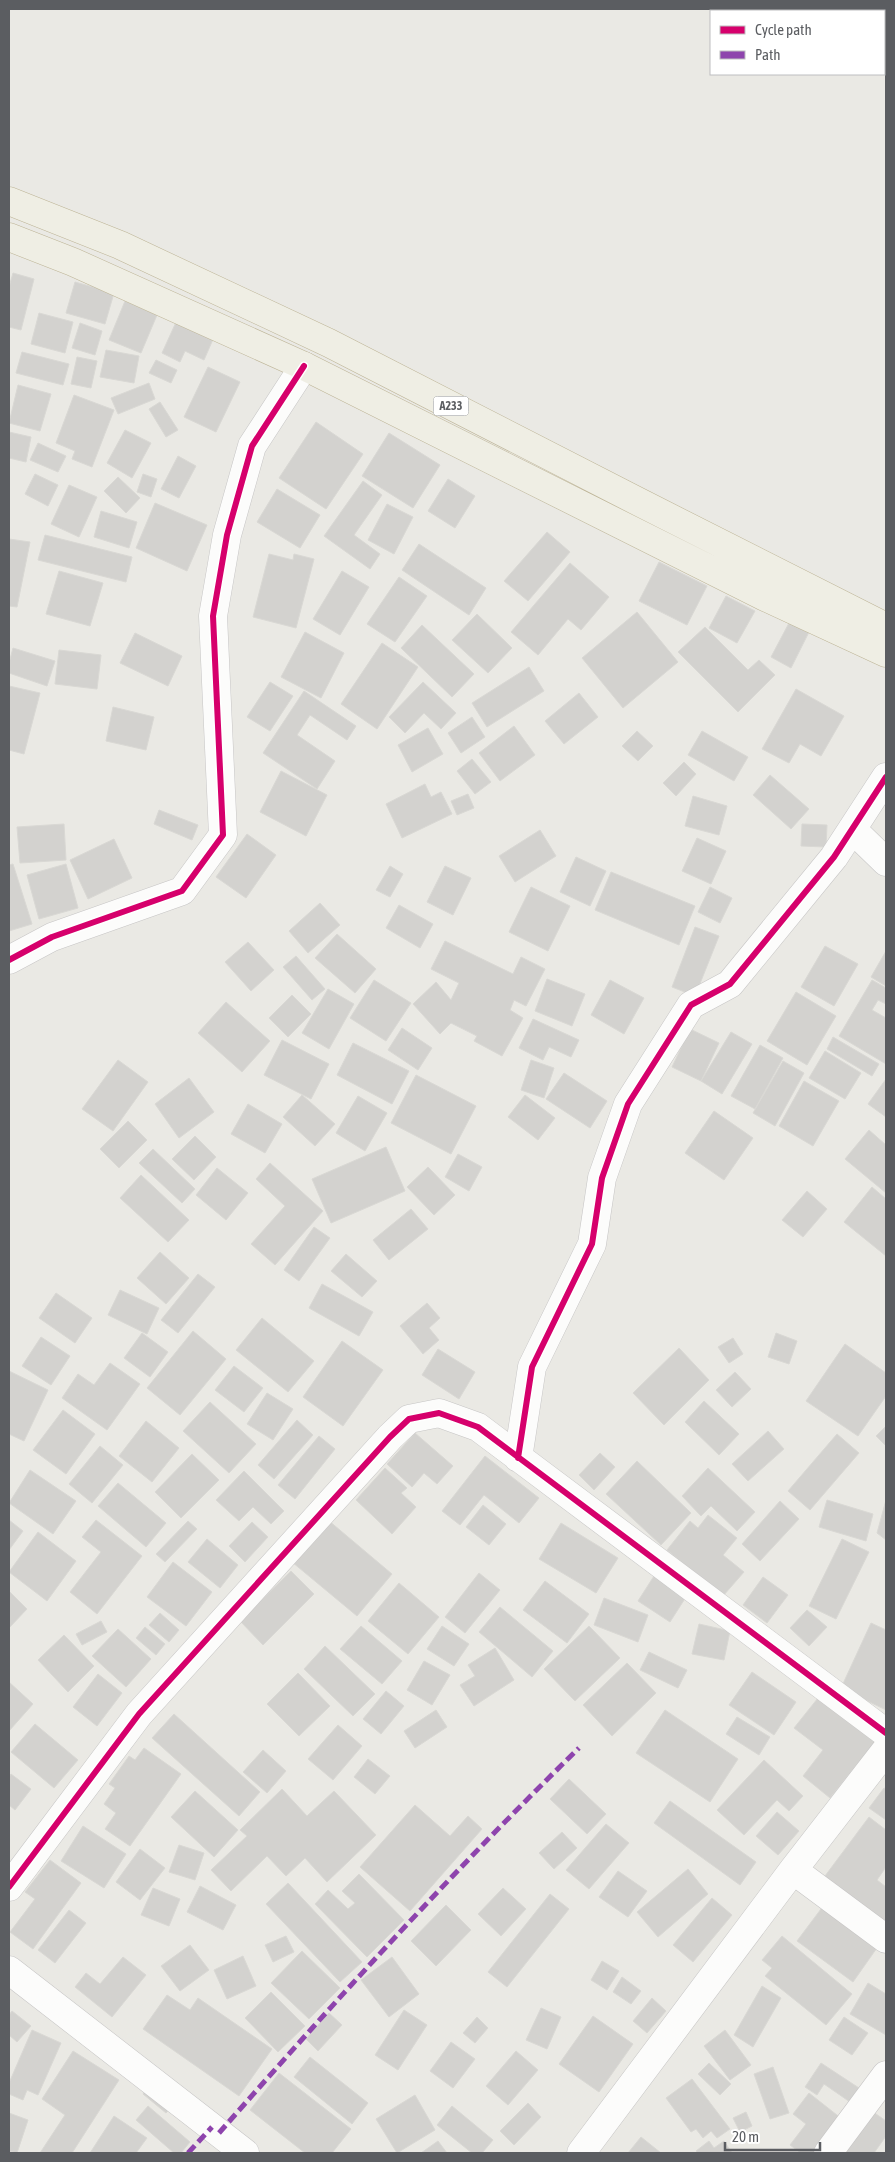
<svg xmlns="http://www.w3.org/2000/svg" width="895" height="2162" font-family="'Asap Condensed',sans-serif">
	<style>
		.building { fill: #d3d2cf; stroke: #d9d8d4 }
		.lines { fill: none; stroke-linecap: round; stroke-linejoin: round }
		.minor-casing { stroke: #c6c5c5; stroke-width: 29 }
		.trunk-casing { stroke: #bdb496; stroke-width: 29 }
		.minor { stroke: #fcfcfb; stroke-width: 28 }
		.trunk { stroke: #efeee4; stroke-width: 28 }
		.quiet { stroke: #8e44ad; stroke-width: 5; stroke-dasharray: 10 5; stroke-linecap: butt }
		.cycleway-casing { stroke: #fff; stroke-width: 9 }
		.cycleway { stroke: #d6006c; stroke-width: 6 }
		.labels { text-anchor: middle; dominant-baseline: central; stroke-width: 5; stroke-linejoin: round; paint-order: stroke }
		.shield { fill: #fff; stroke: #8c8e90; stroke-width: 1 }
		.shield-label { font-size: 12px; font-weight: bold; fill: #5b5d61 }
	</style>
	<rect width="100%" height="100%" fill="#eae9e4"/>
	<path class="building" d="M13,273L34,279L21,330L9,327V287Z
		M75,282L114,293L105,324L66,313Z
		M125,301L157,315L141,353L109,340Z
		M39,313L73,322L65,353L31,344Z
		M177,320L214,337L204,360L185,351L180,362L162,353Z
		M80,323L102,331L95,355L72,348Z
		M106,350L139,356L134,383L100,377Z
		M22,352L69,364L63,385L16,373Z
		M77,357L97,361L91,388L71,384Z
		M156,360L177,370L171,383L149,373Z
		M208,367L240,382L216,432L184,417Z
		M149,383L155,399L118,414L111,398Z
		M18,385L51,394L40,431L9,423Z
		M74,395L114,410L92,467L72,459L75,451L56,443Z
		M160,402L178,430L166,437L149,409Z
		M316,422L363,454L326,509L279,478Z
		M125,430L151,443L132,478L107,463Z
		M9,432L31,437L26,462L9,458Z
		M389,433L440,465L413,508L362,476Z
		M38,443L66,456L58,472L30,460Z
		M178,456L196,466L179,498L161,489Z
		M35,474L58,485L48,506L25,494Z
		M143,474L157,479L151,497L137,492Z
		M118,477L140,498L126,513L104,491Z
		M448,479L475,496L455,528L428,511Z
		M363,481L382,495L354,535L380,554L370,569L324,536Z
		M69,485L97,497L79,537L51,524Z
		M277,489L320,515L300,548L257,522Z
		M155,503L207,525L187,571L136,548Z
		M387,504L413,517L394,554L368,540Z
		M101,511L137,522L129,548L94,537Z
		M547,532L570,552L528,601L504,581Z
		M45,535L132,557L126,582L38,560Z
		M9,539L30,542L17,607L9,606Z
		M419,544L486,588L469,615L402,570Z
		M269,554L293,560L294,554L314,559L296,628L253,617Z
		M659,562L707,586L687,625L639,601Z
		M570,563L609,597L581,630L568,619L538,655L511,632Z
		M59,571L103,583L90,626L46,614Z
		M342,571L369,587L340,635L313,619Z
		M399,577L427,596L395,642L367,624Z
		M726,596L755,611L737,643L709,628Z
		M637,612L678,662L623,708L582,658Z
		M477,614L512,648L488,673L452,640Z
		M789,623L809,632L791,668L771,657Z
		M422,625L474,674L452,697L401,648Z
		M705,627L748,670L759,660L775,675L738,712L678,652Z
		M305,632L344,653L321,698L281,677Z
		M135,633L182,656L168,686L120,663Z
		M382,643L418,667L377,729L341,704Z
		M13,648L55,661L47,686L9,673V663Z
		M59,650L101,655L97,689L55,684Z
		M529,667L544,691L487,727L472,703Z
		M270,682L293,696L270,731L247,717Z
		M423,682L456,713L441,729L424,713L405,733L389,717Z
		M9,686L40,693L24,754L9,750Z
		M796,689L844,716L821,756L800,744L789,763L762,749Z
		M304,691L356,726L347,740L310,715L297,735L335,761L317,789L263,753Z
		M579,693L598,717L564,744L545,721Z
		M113,707L154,717L146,750L106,741Z
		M472,717L485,737L461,753L448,733Z
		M514,726L535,755L500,781L479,753Z
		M428,728L443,754L412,772L398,745Z
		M637,731L653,746L638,761L622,746Z
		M702,731L748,757L734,781L688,755Z
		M472,759L491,782L475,794L457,771Z
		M684,762L696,774L676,796L663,783Z
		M281,771L327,795L306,836L260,812Z
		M770,775L809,809L791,829L753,795Z
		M425,784L431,797L441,792L452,814L402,838L386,804Z
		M468,794L474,808L457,815L451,801Z
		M693,796L727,806L719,835L685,826Z
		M159,810L198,825L192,840L154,824Z
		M64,824L66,860L20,863L17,827Z
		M802,824L827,825L826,847L801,846Z
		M540,830L556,856L515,882L499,856Z
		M247,834L276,855L246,898L216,877Z
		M697,838L726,851L711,884L682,871Z
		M114,839L132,878L88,899L70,860Z
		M576,857L606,871L590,906L560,892Z
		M13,864L32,924L9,931V865Z
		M66,864L78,908L39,919L27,875Z
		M390,866L403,874L390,897L376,890Z
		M445,866L471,878L453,915L427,902Z
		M611,872L695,906L679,945L595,910Z
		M531,887L570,906L548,951L509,932Z
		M710,887L732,898L720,923L698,912Z
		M320,903L340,925L308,953L289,931Z
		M399,905L433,924L420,948L386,928Z
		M695,927L719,936L695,996L672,987Z
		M337,934L376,969L355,993L315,958Z
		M445,941L513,974L521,957L545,969L526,1006L514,1000L510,1010L523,1018L502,1056L474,1041L477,1036L451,1023L440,1034L413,1004L436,982L451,1000L459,983L431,969Z
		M248,942L274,970L251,991L225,962Z
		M825,946L858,964L834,1006L801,987Z
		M886,951V986L871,977Z
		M296,956L325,989L312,1000L283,967Z
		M547,979L585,994L572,1026L535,1011Z
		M374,980L411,1003L386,1041L350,1018Z
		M610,980L644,998L624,1034L591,1015Z
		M872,980L886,988V1004L878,1000L872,1010L886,1018V1064L839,1036Z
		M328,989L354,1004L329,1049L302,1033Z
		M796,992L836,1016L807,1065L767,1041Z
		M292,995L311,1014L288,1037L269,1018Z
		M226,1002L270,1041L242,1072L198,1033Z
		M533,1019L579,1040L571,1057L549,1047L543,1060L519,1048Z
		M402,1028L432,1048L418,1070L388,1050Z
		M690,1029L719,1043L701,1081L672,1067Z
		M731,1032L752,1044L722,1094L701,1081Z
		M833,1037L879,1064L872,1076L827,1049Z
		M282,1040L329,1064L311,1099L264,1075Z
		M353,1043L409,1071L392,1104L337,1075Z
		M760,1045L783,1058L755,1109L731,1096Z
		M825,1051L861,1073L845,1099L809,1078Z
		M118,1060L148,1082L113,1131L82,1109Z
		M531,1060L554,1068L544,1098L521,1090Z
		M783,1061L804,1073L775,1126L753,1113Z
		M564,1073L607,1101L590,1128L546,1099Z
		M416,1075L476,1106L451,1154L391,1123Z
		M189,1078L214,1112L179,1138L155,1104Z
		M886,1079V1117L868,1104Z
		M804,1081L839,1101L813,1146L779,1126Z
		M302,1095L335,1124L315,1146L283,1117Z
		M525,1095L555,1118L538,1140L508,1117Z
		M358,1096L387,1113L365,1151L336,1133Z
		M248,1104L282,1124L265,1153L231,1134Z
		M714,1111L753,1138L724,1180L685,1153Z
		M128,1121L147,1140L119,1168L100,1149Z
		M869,1130L886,1145V1193L845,1159Z
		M195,1136L216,1157L194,1180L172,1159Z
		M386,1147L405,1191L331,1223L312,1179Z
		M153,1149L195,1189L182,1203L139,1163Z
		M458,1154L482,1167L469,1191L445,1177Z
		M270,1163L323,1211L275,1265L251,1244L285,1206L256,1179Z
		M428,1167L455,1195L434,1215L407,1187Z
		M217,1168L248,1193L226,1220L196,1195Z
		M141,1175L189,1220L168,1242L120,1198Z
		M872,1187L886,1199V1256L844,1222Z
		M807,1191L827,1209L803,1237L782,1220Z
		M411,1209L428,1229L389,1260L373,1240Z
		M314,1227L330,1238L299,1281L284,1270Z
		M160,1252L189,1278L166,1304L137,1278Z
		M346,1254L377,1281L362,1297L331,1271Z
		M198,1274L215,1287L178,1333L161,1320Z
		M322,1284L373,1312L359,1336L309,1308Z
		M120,1290L159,1308L147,1334L108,1315Z
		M56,1293L92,1318L75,1343L39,1318Z
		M427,1303L440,1318L429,1328L439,1340L423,1354L400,1326Z
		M262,1318L314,1361L288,1392L236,1350Z
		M193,1331L226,1359L180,1415L147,1388Z
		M142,1333L168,1352L150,1377L124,1358Z
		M776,1333L797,1341L789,1364L768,1357Z
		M41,1337L70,1356L51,1385L22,1366Z
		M733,1338L743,1354L729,1363L718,1347Z
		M342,1341L383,1370L343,1426L303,1397Z
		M845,1344L886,1373V1396L858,1436L806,1401Z
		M679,1348L709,1380L664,1425L633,1393Z
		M438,1349L475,1372L459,1399L422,1375Z
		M110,1363L140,1384L107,1430L62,1398L78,1374L94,1385Z
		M234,1366L263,1388L244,1412L215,1390Z
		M9,1371L48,1390L24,1441L9,1434Z
		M735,1372L751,1389L732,1407L716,1390Z
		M267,1393L293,1409L273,1440L247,1424Z
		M704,1401L739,1434L719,1455L685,1422Z
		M210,1402L256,1444L229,1473L183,1431Z
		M63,1410L95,1434L66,1474L33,1450Z
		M297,1420L313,1435L274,1479L258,1465Z
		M146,1421L179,1448L152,1482L119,1456Z
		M886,1426V1446L876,1436Z
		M768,1431L784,1449L748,1481L732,1464Z
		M415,1433L453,1466L437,1484L424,1473L412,1487L387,1464Z
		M837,1434L859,1453L810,1510L788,1491Z
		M319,1436L335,1449L295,1499L278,1485Z
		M100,1446L123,1465L92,1503L69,1484Z
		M600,1453L615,1467L594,1490L579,1475Z
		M192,1454L219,1480L181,1518L155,1492Z
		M485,1456L539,1498L519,1523L484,1495L460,1525L442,1511Z
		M637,1461L691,1513L661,1545L606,1494Z
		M385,1468L407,1488L401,1493L416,1507L392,1534L356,1500Z
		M708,1468L755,1512L737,1531L711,1506L701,1516L682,1496Z
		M30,1470L76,1501L53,1534L9,1503Z
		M244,1471L284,1511L271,1524L253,1507L239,1521L216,1500Z
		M118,1483L166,1523L146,1547L98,1506Z
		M827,1500L873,1514L866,1541L819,1527Z
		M886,1500V1540L877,1533Z
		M780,1501L799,1519L760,1561L742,1544Z
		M483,1505L506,1524L489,1545L466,1527Z
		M708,1515L737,1538L723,1555L744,1572L723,1596L667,1550L690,1521L698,1528Z
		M9,1520L23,1531L9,1550Z
		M96,1520L142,1556L97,1614L70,1592L101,1552L82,1537Z
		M328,1520L392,1574L357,1616L292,1562Z
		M188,1521L197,1529L165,1562L156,1554Z
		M252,1522L268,1537L245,1562L229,1546Z
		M561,1523L618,1558L596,1593L539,1559Z
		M38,1532L76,1561L47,1601L9,1572Z
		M207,1539L238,1565L220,1588L188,1562Z
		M842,1539L869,1552L836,1619L809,1606Z
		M173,1562L212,1592L186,1626L147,1597Z
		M291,1571L314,1594L263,1645L240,1621Z
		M479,1573L500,1590L465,1633L445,1617Z
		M654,1576L686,1597L670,1622L638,1601Z
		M763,1577L788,1595L767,1623L743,1605Z
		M545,1581L589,1614L567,1643L523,1610Z
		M399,1583L439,1617L408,1654L368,1621Z
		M9,1591L27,1609L9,1628Z
		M604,1598L648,1615L638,1642L594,1625Z
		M500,1607L553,1651L532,1677L479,1632Z
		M807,1610L827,1627L809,1646L790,1628Z
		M160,1613L179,1630L169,1642L149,1625Z
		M101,1621L107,1632L82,1645L76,1634Z
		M871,1623L886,1630V1710L841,1688Z
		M699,1624L730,1631L724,1660L692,1654Z
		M361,1626L402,1661L382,1684L340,1649Z
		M442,1626L469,1644L454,1666L427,1649Z
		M589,1626L620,1658L575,1701L544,1669Z
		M145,1627L165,1644L156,1655L136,1638Z
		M118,1629L151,1659L126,1687L92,1656Z
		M64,1635L94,1666L68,1692L38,1660Z
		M325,1646L375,1694L353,1716L304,1669Z
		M495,1648L514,1680L474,1706L460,1685L475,1676L468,1665Z
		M649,1652L687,1670L678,1688L640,1670Z
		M424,1661L450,1675L432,1705L407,1690Z
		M627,1663L656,1693L612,1736L583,1705Z
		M752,1672L796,1702L774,1735L729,1705Z
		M298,1673L330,1706L299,1736L267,1704Z
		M98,1674L122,1693L97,1726L73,1707Z
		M9,1682L33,1704L9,1731Z
		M386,1691L404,1706L381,1734L363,1719Z
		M822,1693L878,1738L830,1798L803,1776L823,1750L794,1728Z
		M436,1710L447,1727L415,1748L404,1731Z
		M665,1710L738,1759L710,1802L636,1753Z
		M174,1714L260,1792L239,1816L152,1738Z
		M737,1717L770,1737L759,1755L726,1734Z
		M35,1724L78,1760L54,1788L11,1752Z
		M338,1725L362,1746L333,1780L308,1759Z
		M144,1748L181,1774L130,1846L105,1829L116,1813L104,1804L115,1788L109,1784L129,1756L135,1760Z
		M263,1750L286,1771L267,1793L243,1772Z
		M368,1759L390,1776L375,1794L354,1777Z
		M764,1760L803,1796L789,1811L777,1800L744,1835L717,1810Z
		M11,1774L31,1789L15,1810L9,1805V1777Z
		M569,1779L606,1814L587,1834L550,1799Z
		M884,1788L886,1789V1820L869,1808Z
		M282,1789L307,1816L334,1791L376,1835L327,1882L305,1858L286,1876L267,1856L231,1891L211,1870L247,1836L240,1830Z
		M195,1791L238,1830L214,1857L171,1817Z
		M670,1801L756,1862L740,1885L654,1823Z
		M415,1805L450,1836L468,1816L482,1829L410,1911L360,1867Z
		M777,1812L799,1831L778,1855L756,1836Z
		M869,1817L886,1830V1867L877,1880L886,1887V1928L822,1880Z
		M606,1824L629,1843L589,1889L566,1870Z
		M83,1826L126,1854L104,1888L61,1861Z
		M562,1832L577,1848L554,1869L539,1853Z
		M179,1845L204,1853L195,1880L169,1872Z
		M140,1849L165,1868L140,1900L116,1882Z
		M50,1860L81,1883L33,1949L10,1932L35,1899L25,1892Z
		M688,1869L708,1894L658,1937L637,1912Z
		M618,1871L647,1891L628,1917L599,1897Z
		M359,1874L404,1920L367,1957L315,1904L328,1890L348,1909L355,1903L342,1891Z
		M288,1883L362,1962L340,1982L266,1904Z
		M200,1886L236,1905L223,1930L187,1912Z
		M153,1888L180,1899L169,1926L141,1915Z
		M503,1888L526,1909L501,1936L478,1914Z
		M550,1894L569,1909L507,1987L488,1972Z
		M712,1898L732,1915L693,1962L673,1945Z
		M446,1905L471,1930L436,1966L411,1941Z
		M824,1905L879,1945L853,1982L797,1941Z
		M69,1910L86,1923L55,1963L38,1950Z
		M286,1936L294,1952L273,1962L265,1945Z
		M782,1936L852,1994L826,2025L765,1976L772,1968L762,1960Z
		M190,1945L209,1970L180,1991L161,1966Z
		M302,1951L340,1988L309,2019L271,1983Z
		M243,1956L256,1986L227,1999L214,1970Z
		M123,1957L146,1975L112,2017L75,1987L86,1973L100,1984Z
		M392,1957L419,1994L389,2017L361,1980Z
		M602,1961L619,1971L607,1990L591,1980Z
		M622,1977L641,1991L631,2004L613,1992Z
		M868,1983L886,1994V2035L850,2014Z
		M762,1986L781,1998L753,2047L734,2035Z
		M271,1992L305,2026L278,2052L245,2018Z
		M167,1995L190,2010L198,1998L272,2049L239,2096L143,2029Z
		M652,1998L666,2011L647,2033L633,2021Z
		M541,2008L561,2017L547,2049L526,2040Z
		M404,2010L427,2025L398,2070L375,2055Z
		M12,2011L31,2026L17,2042L9,2035V2015Z
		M329,2013L342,2025L318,2051L306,2039Z
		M593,2016L633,2044L599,2092L559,2064Z
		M477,2017L488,2028L475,2043L463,2033Z
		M844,2017L868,2033L852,2055L829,2040Z
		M32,2030L61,2043L38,2095L27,2090L23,2100L9,2094V2083Z
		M725,2030L751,2065L730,2080L704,2046Z
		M451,2042L475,2059L453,2088L430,2071Z
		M73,2051L119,2080L72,2153H40L65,2115L42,2099Z
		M516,2051L538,2070L508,2105L486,2086Z
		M310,2057L368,2103L352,2124L294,2077Z
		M709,2063L731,2084L720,2095L698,2074Z
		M821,2063L859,2088L850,2102L824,2084L817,2095L805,2087Z
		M773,2067L789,2113L770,2119L754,2074Z
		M279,2073L351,2129L332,2153H305L250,2110Z
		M692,2079L730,2129L717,2138L711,2131L703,2138L696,2129L691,2132L666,2098Z
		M150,2084L174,2104L166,2113L143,2094Z
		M809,2093L842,2119L815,2153H801L790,2145L806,2124L793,2114Z
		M415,2095L435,2130L397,2153L376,2119Z
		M528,2103L541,2117L514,2145L500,2131Z
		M148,2106L190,2142L181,2153H174L136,2120Z
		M452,2106L493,2140L482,2153H472L437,2125Z
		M869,2109L886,2121V2136L874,2153H838Z
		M746,2112L752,2126L740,2132L733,2118Z
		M9,2113L28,2120L17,2153L9,2151Z
		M114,2116L147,2138L136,2153H90Z
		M641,2137L661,2153H628Z
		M438,2141L447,2153H421Z
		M709,2141L714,2148L724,2141L732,2153H698L696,2151Z"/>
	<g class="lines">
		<defs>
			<path id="minor" d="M852,829L886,862
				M9,960L52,937L182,891L223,835L213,616L227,535L252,446L304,366
				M518,1458L532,1367L592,1244L602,1178L628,1104L691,1005L730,984L834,857L886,777
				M793,1870L886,1939
				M9,1887L139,1714L390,1437L409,1419L439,1413L478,1427L886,1733
				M9,1970L245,2153
				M581,2153L793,1870L886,1750
				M828,2153L886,2075"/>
			<path id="trunk" d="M9,201L120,245L329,343L639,502L886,627
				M9,237L73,262L304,366L763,596L886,653"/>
		</defs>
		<use href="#minor" class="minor-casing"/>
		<use href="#trunk" class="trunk-casing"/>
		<use href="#minor" class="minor"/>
		<use href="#trunk" class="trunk"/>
		<path class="quiet" d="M219,2133C335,2001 453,1871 579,1748
			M188,2153L212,2127"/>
		<defs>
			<path id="cycleway" d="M9,960L52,937L182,891L223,835L213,616L227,535L252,446L304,366
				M518,1458L532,1367L592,1244L602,1178L628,1104L691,1005L730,984L834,857L886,777
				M9,1887L139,1714L390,1437L409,1419L439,1413L478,1427L886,1733"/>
		</defs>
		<use href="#cycleway" class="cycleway-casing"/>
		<use href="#cycleway" class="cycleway"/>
	</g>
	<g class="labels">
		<rect class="shield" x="433.5" y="396.5" width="35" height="19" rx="4"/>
		<g class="shield-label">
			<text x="451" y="406">A233</text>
		</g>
	</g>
	<rect width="895" height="2162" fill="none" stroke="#5b5d61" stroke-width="20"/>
	<rect x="710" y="10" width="175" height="65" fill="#ffffff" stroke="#bdbec0"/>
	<rect x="720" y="26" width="25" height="8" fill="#d6006c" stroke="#bdbec0"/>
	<text x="755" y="35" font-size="15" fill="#5b5d61">Cycle path</text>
	<rect x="720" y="51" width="25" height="8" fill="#8e44ad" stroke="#bdbec0"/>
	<text x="755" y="60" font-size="15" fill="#5b5d61">Path</text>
	<path d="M725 2142v8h95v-8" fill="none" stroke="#5b5d61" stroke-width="2.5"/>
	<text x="732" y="2142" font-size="15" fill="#5b5d61" stroke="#ffffff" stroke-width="4" paint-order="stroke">20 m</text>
</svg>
